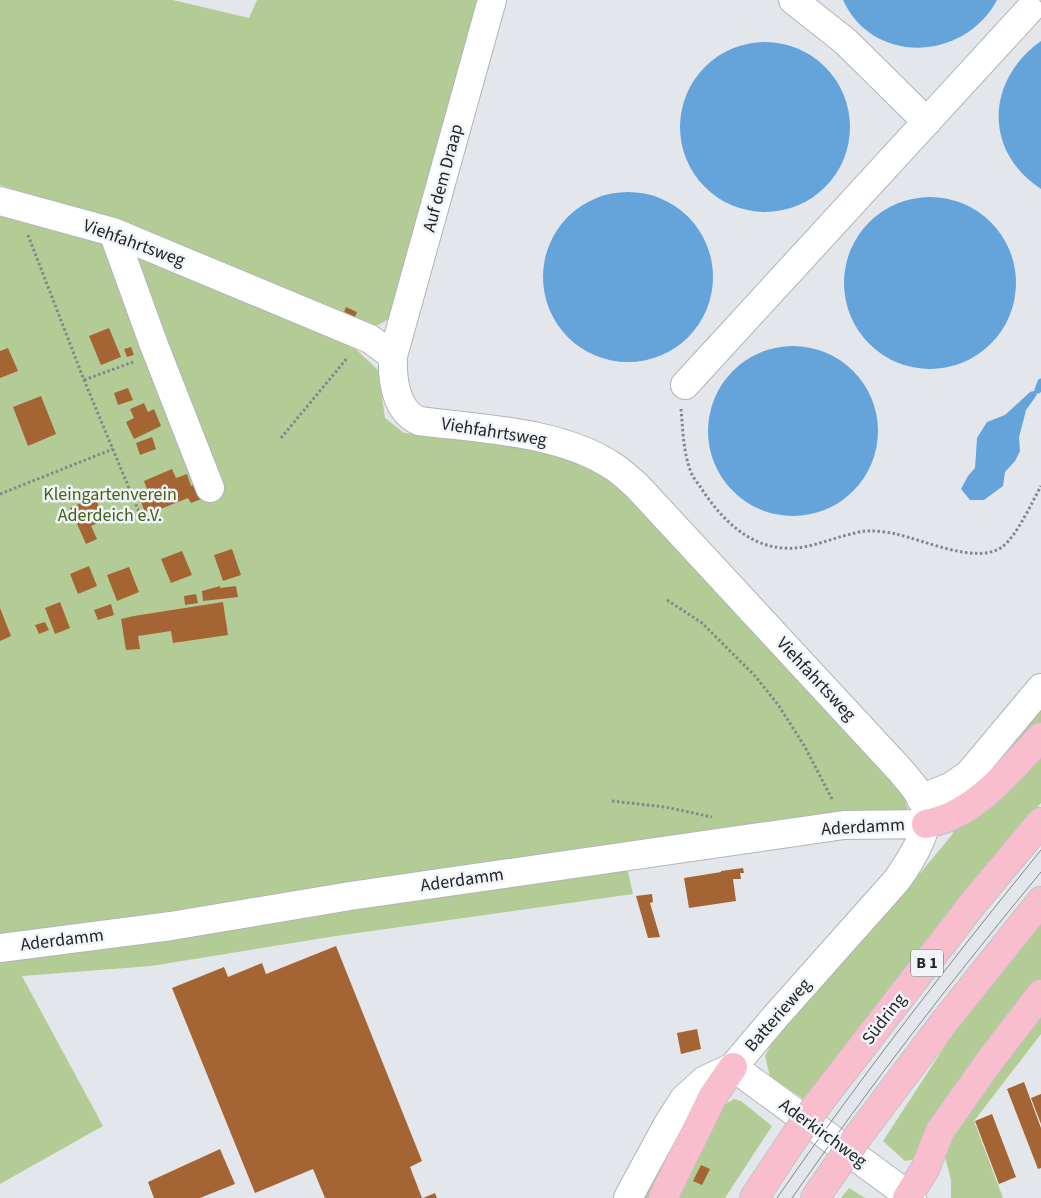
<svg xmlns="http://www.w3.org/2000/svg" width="1041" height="1198" font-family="'Source Sans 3',sans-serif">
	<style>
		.green { fill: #b3cc95 }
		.water { fill: #65a3db }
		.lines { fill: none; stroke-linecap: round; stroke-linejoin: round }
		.stream { stroke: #65a3db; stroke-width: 7 }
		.building { fill: #a56434 }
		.minor-casing { stroke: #b0b4b8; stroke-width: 30 }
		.major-casing { stroke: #c1c2c2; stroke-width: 30 }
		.path { stroke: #84878a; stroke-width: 3; stroke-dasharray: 2.5 2.5; stroke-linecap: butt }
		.minor { stroke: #fff; stroke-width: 28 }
		.major { stroke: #f9becd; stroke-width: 28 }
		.tram { stroke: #84878a; stroke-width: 1 }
		.major-bridge-casing { stroke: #c1c2c2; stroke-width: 30; stroke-linecap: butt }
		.major-bridge { stroke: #f9becd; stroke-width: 28 }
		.labels { text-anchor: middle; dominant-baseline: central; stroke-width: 5; stroke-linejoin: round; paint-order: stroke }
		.shield { fill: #f0f4f9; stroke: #606265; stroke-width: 1 }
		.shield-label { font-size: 16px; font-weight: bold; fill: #222426 }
		.street-label { font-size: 18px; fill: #222426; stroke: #f0f4f9 }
		.park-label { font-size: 18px; fill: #456214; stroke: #f0f4f9 }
	</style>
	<rect width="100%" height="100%" fill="#e3e7ec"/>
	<path class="green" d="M0,0H173L249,18L257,0H481L389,319L374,327L113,220L0,185Z
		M0,211L129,248L346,340L378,370L385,418L404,433L430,434L563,454L617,481L901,787L908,809L903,818L0,942Z
		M1041,694V803L966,895L808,1102L770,1077L765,1056L775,1036L906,890L952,835L972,777Z
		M626,863L633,894L336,936L151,966L22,976L103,1126L0,1184V957Z
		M1041,922V1034L974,1121L1003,1198H951V1180L944,1153L905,1161L883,1141L956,1029Z
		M701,1092L649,1198H635Z
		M734,1099L741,1101L772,1126L725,1198H674L718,1108Z
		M849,1188L865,1198H841Z"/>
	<path class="water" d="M843,0H997C965,61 873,66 843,0Z
		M1041,41V189C983,151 986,80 1041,41Z
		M680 127a85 85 0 1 1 170 0a85 85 0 1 1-170 0Z
		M543 277a85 85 0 1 1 170 0a85 85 0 1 1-170 0Z
		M844 283a86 86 0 1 1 172 0a86 86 0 1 1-172 0Z
		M708 431a85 85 0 1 1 170 0a85 85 0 1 1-170 0Z
		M1038,390L1036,396L1026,410L1023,422L1019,437L1020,451L1015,461L1005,472L1003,486L984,500H970L961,489L968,476L975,468L977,438L987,422L1005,415L1030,392Z"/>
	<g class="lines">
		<path class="stream" d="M1038,390L1041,382"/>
	</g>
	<path class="building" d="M346,307L357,312L355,317L344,312Z
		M109,328L121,357L101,365L89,336Z
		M131,347L134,355L127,357L124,349Z
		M8,348L18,371L0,378V351Z
		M128,388L133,400L118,405L114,393Z
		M41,396L56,434L28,446L13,407Z
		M144,403L148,412L154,409L161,426L134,439L126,422L134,418L130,409Z
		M152,437L156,449L140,455L136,443Z
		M172,469L176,478L187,474L191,486L198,483L204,498L191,503L188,498L153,512L152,509L145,512L140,499L143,498L142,494L148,492L144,481Z
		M95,497L105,520L91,526L97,539L86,544L70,508Z
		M232,549L241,575L223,581L214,555Z
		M182,551L192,575L171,583L161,559Z
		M89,566L97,586L78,594L70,574Z
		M129,567L139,592L117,601L107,575Z
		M220,586V588L236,586L238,597L203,601L202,591Z
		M196,594L198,603L185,605L184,596Z
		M60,602L70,628L55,634L45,608Z
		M223,602L228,635L173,643L171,631L138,636L140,649L126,650L121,619L134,616Z
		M111,604L114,615L98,620L94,610Z
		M0,608L11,636L0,641Z
		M45,622L49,630L39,634L35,625Z
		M743,868L744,873H740L741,879H733L736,901L689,908L684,878L721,872V871Z
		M652,894L653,902L650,903L660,937L648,938L636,896Z
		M336,946L422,1161L410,1167L422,1198H325L313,1169L255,1193L172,988L224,967L228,977L262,963L266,974Z
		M697,1029L701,1049L681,1054L677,1033Z
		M1024,1082L1041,1128V1168L1038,1169L1007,1089Z
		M1041,1094V1124L1031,1098Z
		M992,1114L1016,1177L999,1184L975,1121Z
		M220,1149L235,1184L200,1198H154L148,1182Z
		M701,1165L710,1169L702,1185L693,1181Z
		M435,1193L437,1198H423Z"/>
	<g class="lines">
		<defs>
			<path id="minor" d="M492,0L393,356C392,377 395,411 419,421C481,429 561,431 614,467C622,472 630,480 637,486L900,770C909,781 922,794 926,809C930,831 909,863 897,880L776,1016L733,1067L705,1080L684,1099L668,1124L628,1198
				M793,0L845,41L927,122
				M0,201L113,232L370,339L393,356
				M113,232L154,345L210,488
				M685,385L1029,10
				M921,799L952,786L969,774L1041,688
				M0,948L171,926L350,896L844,825L926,824
				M733,1067L912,1198"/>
			<path id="major" d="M926,824C934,822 943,820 951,816C987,800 1014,765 1041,737
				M817,1105L974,902L1041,822
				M859,1135L945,1021L1041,901
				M663,1198L713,1096L733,1067
				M754,1198L796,1135
				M815,1198L838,1165
				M907,1198L925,1169L940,1131L991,1059L1041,994"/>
		</defs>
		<use href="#minor" class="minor-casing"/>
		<use href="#major" class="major-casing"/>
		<path class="path" d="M28,235L84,380L139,512
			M84,380L133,362
			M681,409C683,430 683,452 691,472C693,478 698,483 701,488C720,517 747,546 784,548C807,550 829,539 851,534C857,533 863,530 870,531C878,531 888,532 896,534C924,540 977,565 1002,547C1017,536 1032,502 1041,486
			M281,438L348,357
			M0,494L113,449
			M667,600L702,623L756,677L779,706L805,747L833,801
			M612,801L665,807L712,817"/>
		<use href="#minor" class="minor"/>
		<use href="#major" class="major"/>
		<path class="tram" d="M777,1198C860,1078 949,963 1041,850
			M792,1198C870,1086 954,977 1041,872"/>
		<defs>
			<path id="major-bridge" d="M796,1135L817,1105
				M838,1165L859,1135"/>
		</defs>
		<use href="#major-bridge" class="major-bridge-casing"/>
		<use href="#major-bridge" class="major-bridge"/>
	</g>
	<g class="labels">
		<rect class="shield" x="911" y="949.5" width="32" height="27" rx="4"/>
		<g class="shield-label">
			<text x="927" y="963">B 1</text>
		</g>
		<g class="street-label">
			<text transform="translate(443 178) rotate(-75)">Auf dem Draap</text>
			<text transform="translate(134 243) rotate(20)">Viehfahrtsweg</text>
			<text transform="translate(494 432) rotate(9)">Viehfahrtsweg</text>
			<text transform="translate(816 679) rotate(47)">Viehfahrtsweg</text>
			<text transform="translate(863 827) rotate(-3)">Aderdamm</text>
			<text transform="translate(462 880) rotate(-8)">Aderdamm</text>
			<text transform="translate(62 940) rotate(-7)">Aderdamm</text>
			<text transform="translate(778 1015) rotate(-49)">Batterieweg</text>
			<text transform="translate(884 1019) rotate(-52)">Südring</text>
			<text transform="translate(823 1133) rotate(36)">Aderkirchweg</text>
		</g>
		<g class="park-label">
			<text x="110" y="494">Kleingartenverein<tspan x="110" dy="21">Aderdeich e.V.</tspan></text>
		</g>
	</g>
</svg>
